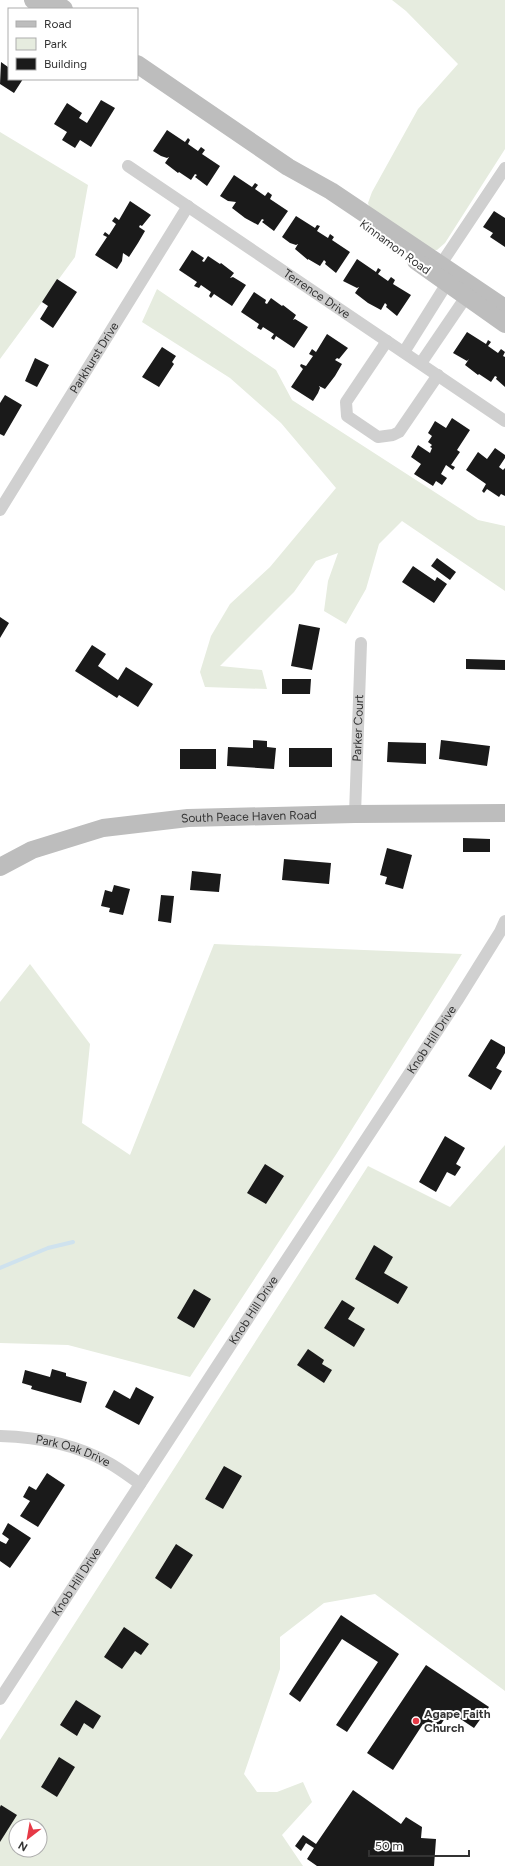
<svg xmlns="http://www.w3.org/2000/svg" width="505" height="1866" font-family="Figtree,sans-serif">
	<style>
		.green { fill: #e6ecdf; fill-rule: evenodd }
		.lines { fill: none; stroke-linecap: round; stroke-linejoin: round }
		.stream { stroke: #cfe2ee; stroke-width: 4 }
		.building { fill: #1a1a1a }
		.minor { stroke: #d0d0d0; stroke-width: 12 }
		.secondary { stroke: #bdbdbd; stroke-width: 18 }
		.poi-dot { fill: #e63946; stroke: #fff; stroke-width: 1.5 }
		.labels { text-anchor: middle; dominant-baseline: central; stroke-width: 4; stroke-linejoin: round; paint-order: stroke }
		.street-label { font-size: 12px; fill: #333; stroke: #fff }
		.poi-label { font-size: 12px; font-weight: bold; fill: #333; stroke: #fff; text-anchor: start }
	</style>
	<rect width="100%" height="100%" fill="#fff"/>
	<path class="green" d="M392,0H505V149L445,243L437,250L429,251L371,212L368,203L372,192L418,109L458,64L406,11Z
		M0,132L88,185L75,257L0,359Z
		M157,289L276,370L292,400L478,520L505,526V591L402,521L379,544L366,589L346,624L324,611L328,581L338,553L316,561L294,592L220,666L262,670L267,689L205,687L200,672L211,636L230,604L270,567L336,488L281,423L230,378L142,322Z
		M214,944L462,954L337,1153L190,1377L68,1345L0,1343V1002L30,964L90,1044L82,1123L130,1155Z
		M505,1145V1691L375,1594L324,1603L280,1637V1669L244,1774L257,1792H277L303,1782L312,1802L282,1835L303,1866H0V1740L368,1166L450,1207ZM16,1826H40V1850H16Z"/>
	<g class="lines">
		<path class="stream" d="M0,1268L48,1248L73,1242"/>
	</g>
	<path class="building" d="M1,62L8,67L9,65V79H23L14,93L0,84Z
		M101,100L115,108L91,147L80,140L75,148L62,140L67,132L54,124L67,103L82,113L79,118L87,123Z
		M167,130L185,142L188,138L190,140L188,144L198,151L201,147L205,150L202,154L220,166L207,186L195,177L197,175L195,174L191,180L179,172L178,173L165,163L169,157L167,158L161,156L153,151Z
		M234,175L252,187L255,183L258,185L255,189L265,196L268,192L272,195L270,199L288,211L274,231L262,222L264,220L262,219L258,225L245,218L232,208L236,202L228,201L220,196Z
		M130,201L151,215L142,226L140,225L139,227L145,231L138,243L129,257L123,253L122,261L117,269L95,255L107,237L103,235L105,232L109,235L116,224L112,221L115,217L119,220Z
		M494,211L505,218V247L490,237L493,233L483,227Z
		M296,216L315,228L317,225L320,226L317,231L328,238L330,234L334,237L332,240L350,252L336,273L325,264L326,262L324,260L320,266L308,259V260L295,249L298,244L296,245L290,243L282,237Z
		M192,250L204,258L202,261L204,262L208,256L220,264L221,263L234,273L230,278L233,277L238,280L246,285L232,306L214,294L211,298L209,296L211,292L201,285L199,288L194,286L197,282L179,270Z
		M357,259L376,272L378,268L381,270L378,274L388,281L391,277L395,280L393,284L411,295L397,316L386,307L387,305L385,303L381,310L368,303L355,293L359,287L357,288L343,281Z
		M57,279L77,292L53,328L40,319L48,306L42,302Z
		M254,292L266,300L265,303L267,304L271,298L282,306L283,305L296,315L293,320L295,319L300,322L308,327L294,348L276,336L274,340L271,338L274,334L263,327L261,330L257,328L259,324L241,312Z
		M467,332L486,344L488,340L491,342L488,346L498,353L501,349L505,352L503,356L505,357V387L496,379L497,377L495,376L491,382L479,374L478,375L465,365L469,359L467,361L453,353Z
		M327,334L348,348L339,359L337,358L335,360L342,364L335,376L325,389L319,386L320,388L318,393L313,401L291,387L303,369L300,366L301,364L306,366L313,356L309,354L312,349L316,352Z
		M162,347L176,356L172,362L174,364L159,387L142,377Z
		M35,358L49,365L37,387L25,381Z
		M5,395L22,405L4,436L0,434V403Z
		M452,418L470,430L457,450L460,452L451,465L455,467L453,470L446,465L441,474L447,478L442,485L436,481L433,486L414,474L421,464L411,457L418,445L430,453L432,448L430,447L432,445L428,442L432,436L428,433L435,421L446,428Z
		M495,448L505,455V458L499,467L503,470L505,468V496L501,494L499,497L487,489L484,493L482,491L486,484L466,470L478,452L487,459Z
		M437,558L456,572L450,580L431,566Z
		M413,566L435,581L437,577L447,584L434,603L402,582Z
		M0,617L9,623L0,638Z
		M299,624L320,628L312,670L291,666Z
		M92,645L106,654L98,666L118,680L126,667L153,684L138,707L119,695L117,698L75,671Z
		M466,659L505,660V670L466,669Z
		M282,679H311L310,694H282Z
		M253,740L267,741V747L276,748L274,769L227,766L228,747L253,748Z
		M441,740L490,746L487,766L439,759Z
		M388,742L426,743V764L387,762Z
		M289,748H332V767H289Z
		M180,749H216V769H180Z
		M463,838L490,839V852H463Z
		M387,848L412,855L403,889L385,884L387,877L380,875Z
		M284,859L331,863L329,884L282,880Z
		M192,871L221,874L219,892L190,890Z
		M114,885L130,889L123,915L109,912L110,908L101,906L105,890L112,892Z
		M161,895L174,896L171,923L158,921Z
		M491,1039L505,1047V1053L496,1068L502,1071L491,1090L468,1076Z
		M445,1136L465,1148L456,1164L461,1167L455,1176L447,1172L436,1192L419,1182Z
		M265,1164L284,1176L266,1204L247,1193Z
		M374,1245L393,1257L384,1273L408,1287L398,1304L355,1279Z
		M194,1289L211,1299L194,1328L177,1318Z
		M342,1300L355,1308L348,1319L365,1329L354,1347L324,1328Z
		M308,1349L324,1360L322,1364L332,1370L324,1383L297,1365Z
		M52,1369L66,1373V1376L87,1382L81,1403L31,1389L32,1386L22,1383L25,1370L50,1377Z
		M136,1387L154,1397L139,1425L105,1407L114,1390L130,1399Z
		M224,1466L242,1476L223,1509L205,1499Z
		M47,1473L65,1485L38,1527L20,1516L30,1501L23,1497L29,1486L36,1490Z
		M8,1523L31,1538L10,1568L0,1561V1541L6,1544L9,1539L2,1534Z
		M176,1544L193,1555L171,1589L155,1578Z
		M341,1615L399,1654L347,1732L336,1725L378,1662L342,1639L300,1702L289,1694Z
		M124,1627L149,1644L141,1655L135,1651L122,1669L104,1657Z
		M426,1665L489,1707L474,1728L453,1714L450,1717L447,1715L436,1732L423,1724L393,1770L367,1753Z
		M76,1700L101,1716L93,1729L84,1723L77,1736L60,1725Z
		M59,1757L75,1767L57,1797L41,1787Z
		M353,1790L401,1824L406,1817L422,1827L421,1838L436,1839L434,1866H317L307,1859L314,1848L306,1843L301,1851L295,1846L303,1835L316,1844Z
		M1,1805L17,1815L0,1842V1807Z"/>
	<g class="lines">
		<g class="minor">
			<path id="s1" d="M128,166L505,421"/>
			<path d="M441,264L505,168"/>
			<path d="M387,341L346,402L347,416L378,437L393,435L399,432L438,375"/>
			<path d="M404,352L451,277"/>
			<path d="M421,363L470,291"/>
			<path id="s2" d="M0,510L188,206"/>
			<path id="s3" d="M355,814L361,643"/>
			<path id="s4" d="M0,1436C37,1437 77,1445 109,1463C120,1469 130,1477 140,1484"/>
			<path id="s5" d="M0,1699L264,1294L457,1001L500,932L505,921"/>
		</g>
		<g class="secondary">
			<path d="M33,0L46,9"/>
			<path d="M52,0L64,9"/>
			<path d="M137,64L288,167L331,191L505,308"/>
			<path d="M416,261L505,324"/>
			<path id="s6" d="M0,867L32,850L103,828L188,818L355,814L505,813"/>
		</g>
	</g>
	<circle class="poi-dot" cx="416" cy="1721" r="4"/>
	<g class="labels">
		<g class="street-label">
			<text transform="translate(395 247) rotate(36)">Kinnamon Road</text>
			<text stroke="none"><textPath href="#s1" startOffset="228">Terrence Drive</textPath></text>
			<text stroke="none"><textPath href="#s2" startOffset="179">Parkhurst Drive</textPath></text>
			<text stroke="none"><textPath href="#s3" startOffset="86">Parker Court</textPath></text>
			<text stroke="none"><textPath href="#s6" startOffset="257">South Peace Haven Road</textPath></text>
			<text stroke="none"><textPath href="#s5" startOffset="788">Knob Hill Drive</textPath></text>
			<text stroke="none"><textPath href="#s5" startOffset="464">Knob Hill Drive</textPath></text>
			<text stroke="none"><textPath href="#s4" startOffset="75">Park Oak Drive</textPath></text>
			<text stroke="none"><textPath href="#s5" startOffset="140">Knob Hill Drive</textPath></text>
		</g>
		<g class="poi-label">
			<text x="424" y="1714">Agape Faith<tspan x="424" dy="14">Church</tspan></text>
		</g>
	</g>
	<rect x="8" y="8" width="130" height="72" fill="#ffffff" stroke="#adadad"/>
	<rect x="16" y="21" width="20" height="6" fill="#bdbdbd" stroke="#adadad"/>
	<text x="44" y="28" font-size="12" fill="#333333">Road</text>
	<rect x="16" y="38" width="20" height="12" fill="#e6ecdf" stroke="#adadad"/>
	<text x="44" y="48" font-size="12" fill="#333333">Park</text>
	<rect x="16" y="58" width="20" height="12" fill="#1a1a1a" stroke="#adadad"/>
	<text x="44" y="68" font-size="12" fill="#333333">Building</text>
	<g transform="translate(28 1838) rotate(211)"><circle r="19" fill="#ffffff" stroke="#adadad"/>
	<path d="M0-3L7 15L0 10L-7 15Z" fill="#e63946"/>
	<text y="-6" font-size="11" font-weight="bold" text-anchor="middle" fill="#333333">N</text>
	</g>
	<path d="M369 1850v6h100v-6" fill="none" stroke="#333333" stroke-width="2"/>
	<text x="375" y="1850" font-size="12" fill="#333333" stroke="#ffffff" stroke-width="3" paint-order="stroke">50 m</text>
</svg>
